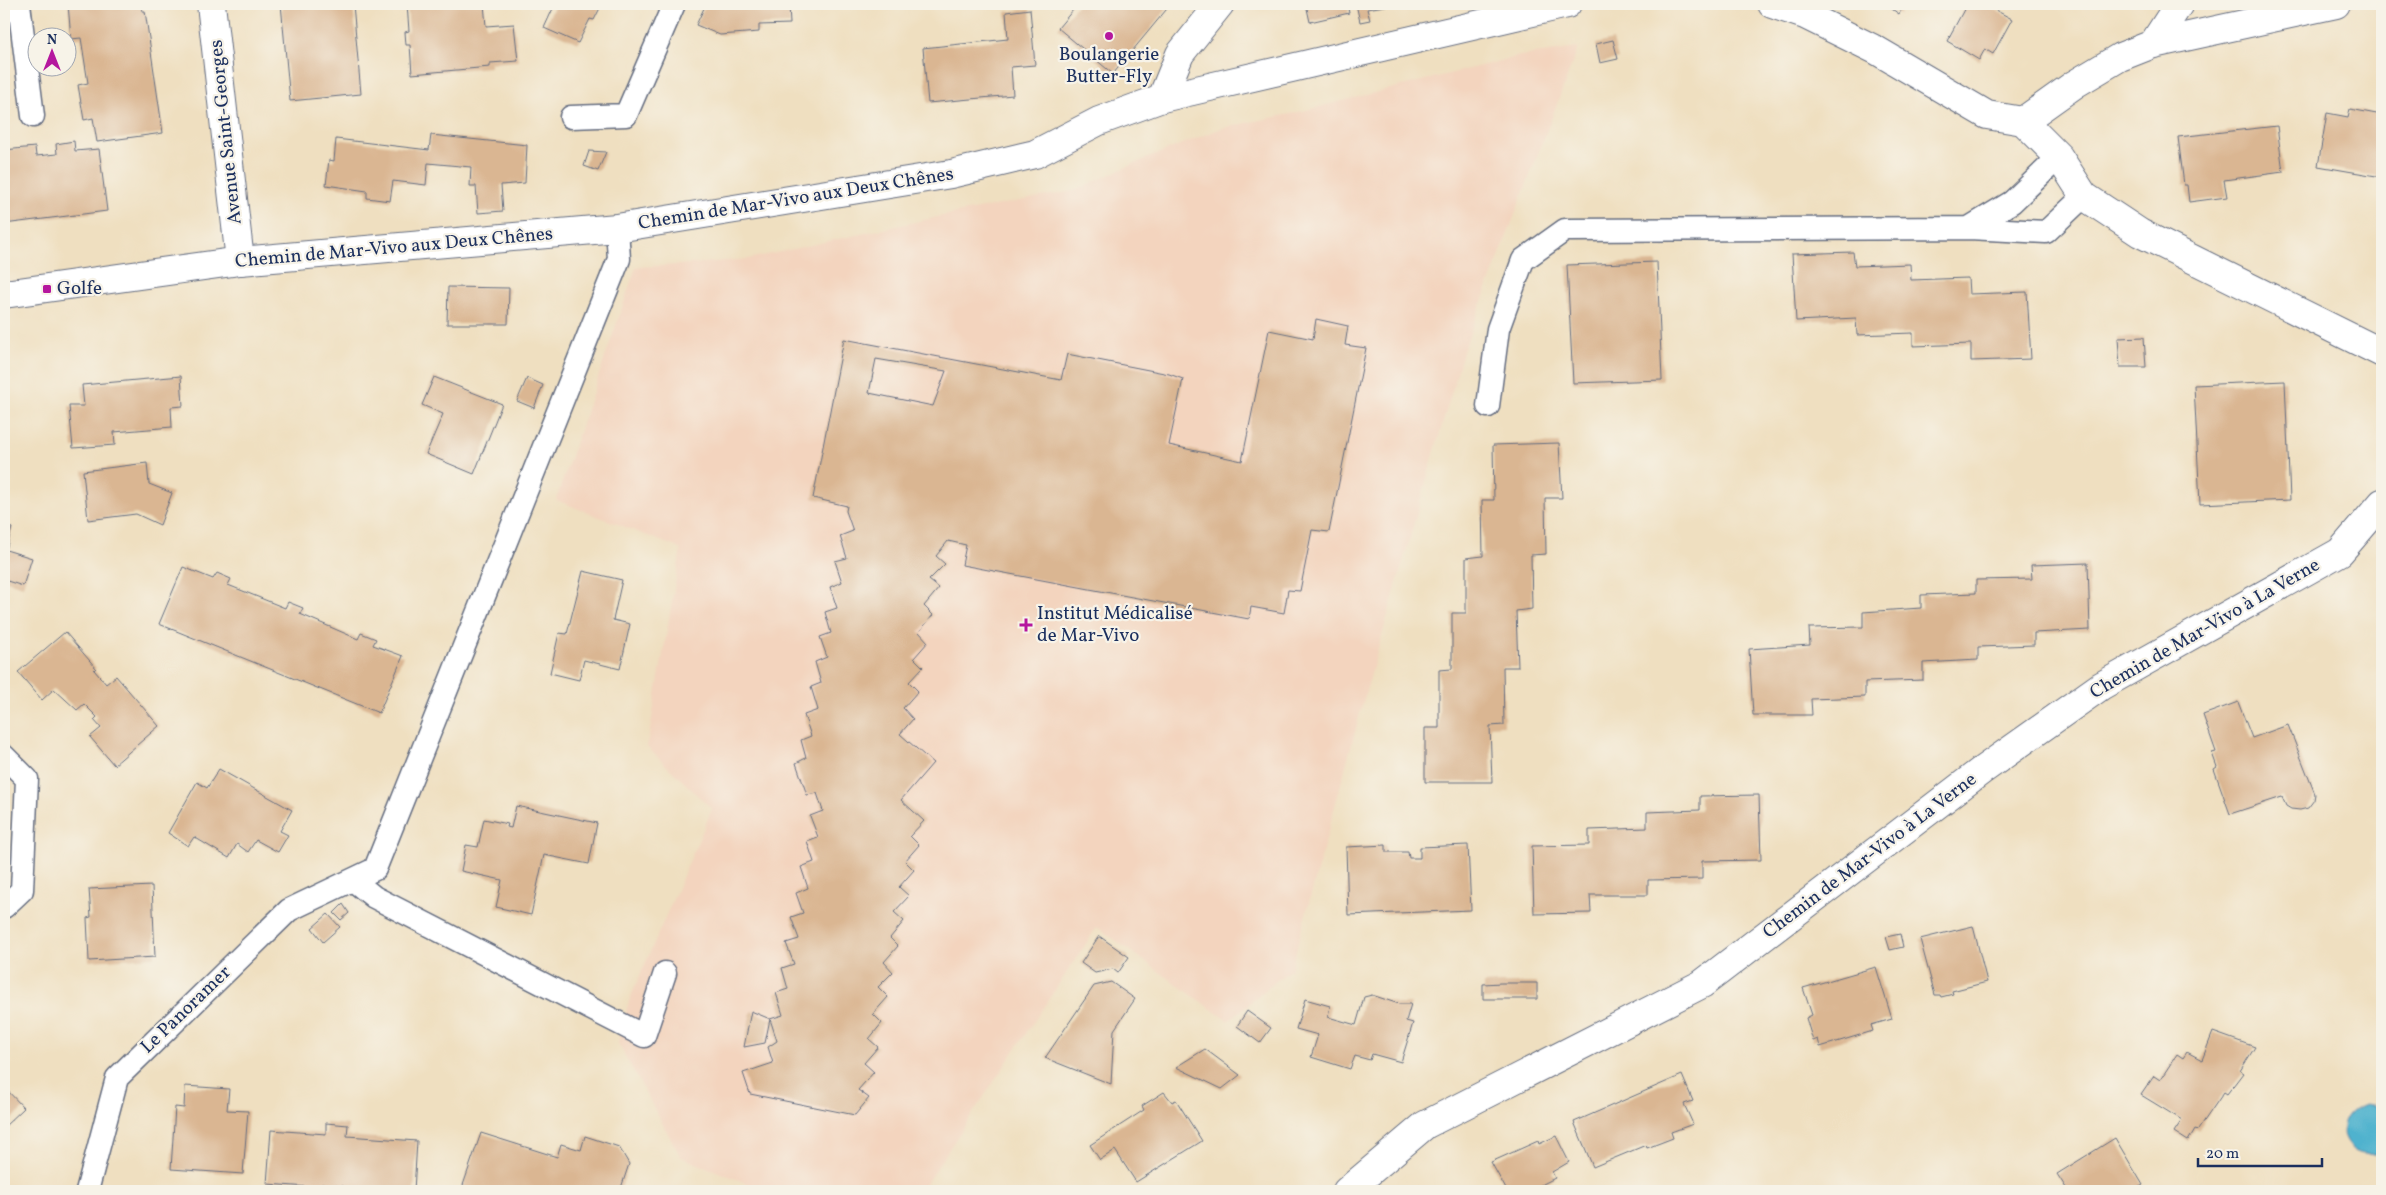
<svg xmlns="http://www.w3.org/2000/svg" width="2386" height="1195" font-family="Vollkorn,serif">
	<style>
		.built { fill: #f3d4be }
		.water { fill: #4fb2ce; stroke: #357096 }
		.building { fill: #dab692; fill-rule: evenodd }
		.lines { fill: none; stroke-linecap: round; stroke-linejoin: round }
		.service-casing { stroke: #656d80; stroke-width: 25 }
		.minor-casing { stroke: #656d80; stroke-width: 30 }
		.tertiary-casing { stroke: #656d80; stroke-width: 30 }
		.service { stroke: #fff; stroke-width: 22 }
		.minor { stroke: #fff; stroke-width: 28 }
		.tertiary { stroke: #fff; stroke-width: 28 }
		.poi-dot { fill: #b5179e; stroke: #f7f3e8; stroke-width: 2 }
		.labels { text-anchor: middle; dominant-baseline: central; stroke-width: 4.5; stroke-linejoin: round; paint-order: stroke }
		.poi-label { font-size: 19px; fill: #1b2f5e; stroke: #f7f3e8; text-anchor: start }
		.street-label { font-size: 19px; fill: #1b2f5e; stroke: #f7f3e8 }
	</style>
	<rect width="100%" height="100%" fill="#f7f3e8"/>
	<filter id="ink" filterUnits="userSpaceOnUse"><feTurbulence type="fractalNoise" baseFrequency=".02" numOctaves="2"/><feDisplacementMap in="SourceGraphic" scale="10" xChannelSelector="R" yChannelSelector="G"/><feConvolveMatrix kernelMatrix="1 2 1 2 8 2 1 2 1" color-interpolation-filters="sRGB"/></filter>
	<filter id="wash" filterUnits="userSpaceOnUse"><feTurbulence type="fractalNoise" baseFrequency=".0096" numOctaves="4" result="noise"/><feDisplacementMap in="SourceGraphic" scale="20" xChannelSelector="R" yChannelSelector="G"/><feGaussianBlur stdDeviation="1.12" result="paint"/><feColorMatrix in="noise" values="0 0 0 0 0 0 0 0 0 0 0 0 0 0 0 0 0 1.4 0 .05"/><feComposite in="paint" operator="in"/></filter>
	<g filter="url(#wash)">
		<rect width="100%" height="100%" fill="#efdfc0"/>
		<path class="built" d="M1578,48L1463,352L1363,702L1291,969L1228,1021L1097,927L921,1191H766L681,1157L618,1043L629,1001L712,809L647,747L681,549L556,500L636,267L679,265L748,259L956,213L1073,191L1138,162L1222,128L1295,113L1520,56Z"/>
		<path class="water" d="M2365,1104L2382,1107V1152C2343,1166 2326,1117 2365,1104Z"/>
		<g id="blocks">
			<path class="building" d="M68,4H141L142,11H145L163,133L97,142L93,118L84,120L78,85L88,83L81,38L71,39Z
				M281,4H353L361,94L290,101Z
				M407,4H484L486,26L514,24L518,61L490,63V67L412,74L410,45H406L405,32L409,31Z
				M555,4H602L594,20L590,19L578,43L544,28Z
				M706,4H789L790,24L759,25V32L720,35L696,25Z
				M1078,4H1171L1113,74L1058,28Z
				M1306,4H1347L1349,13L1310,22Z
				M1356,4H1390V5L1367,9L1370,20L1360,22Z
				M1877,4H1905L1899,14L1885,4L1882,7Z
				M1967,4H1984L2012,19L1993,54L1985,49L1979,60L1947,41Z
				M1030,9L1035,65L1011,67L1013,95L928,103L923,48L1008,39L1006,12Z
				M1613,40L1618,59L1600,63L1596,44Z
				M2350,109L2382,115V177L2318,166L2327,113L2348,117Z
				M2277,126L2283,172L2224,180L2227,197L2189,202L2187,185H2184L2178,137Z
				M431,135L527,145L525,183L501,185L503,211L478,213L476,186H470L471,167L428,163L426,185L393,181L390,201L367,198V191L326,185L329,160L334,161L336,139L429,150Z
				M74,141L75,151L99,149L107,211L4,224V150L35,147L36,156L57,154L56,144Z
				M589,151L606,152L598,171L584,166Z
				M1853,252L1855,266L1910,264L1911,280L1968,278L1969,294L2027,292L2031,359L1971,361V344L1913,346V333L1857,335L1856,318L1796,321L1792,254Z
				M1657,262L1662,380L1573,383L1567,265Z
				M448,287L509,288L508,324H447Z
				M1316,319L1348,326L1345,345L1366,348L1329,532L1312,530L1300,591L1288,590L1284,613L1251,607L1249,619L962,565L966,545L948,541L936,556L945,564L929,580L939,588L924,606L933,615L919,632L928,642L914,658L923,667L909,682L918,691L903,708L913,719L900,734L933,763L901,800L924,821L910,836L919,845L905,861L914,870L899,887L909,896L894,912L904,921L890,938L898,946L884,962L893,972L878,987L888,997L873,1014L882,1023L869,1039L878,1047L864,1063L874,1072L858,1090L869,1098L855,1115L750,1094L743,1073L773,1063L768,1047L777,1041L770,1019L783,1015L776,993L788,989L782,968L794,964L786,943L799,939L791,917L803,913L796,893L808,888L801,867L814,862L807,841L818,837L810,816L823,811L817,793L807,795L796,763L806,758L801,740L811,736L804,715L818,710L811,687L821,683L815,662L827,657L820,637L831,633L825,612L837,608L830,587L842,582L835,561L847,558L840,536L853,531L846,511L847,506L813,498L844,339L1061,380L1067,354L1169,374L1183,379L1169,445L1242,461L1269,330L1313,339ZM876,359L946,371L933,406L869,393Z
				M2144,337L2146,367H2120L2118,338Z
				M181,376L183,406L171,407L172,427L114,432L115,445L73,448L69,406H84L82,385Z
				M434,377L502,404L474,474L426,454L443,414L422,405Z
				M527,378L543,385L534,408L517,401Z
				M2285,381L2290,500L2200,504L2194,385Z
				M1559,443L1562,498H1545L1546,554L1531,555L1532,609L1516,611L1518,667H1503L1504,725L1490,726L1492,782H1425V728H1439V670L1452,669V613H1466V558L1483,556L1482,500H1494L1493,445Z
				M147,463L149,484L172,493L160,525L136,514L88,520L83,471Z
				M4,526L12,528L6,550L32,558L23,586L4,580Z
				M2088,563L2090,630L2034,633V645L1978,647V660L1923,663V680L1865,682V697L1811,699L1812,715H1753L1749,649L1810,645L1809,628L1863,627V612L1921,608V595L1976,593V580L2032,579L2031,565Z
				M183,567L213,579L217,573L231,579L228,585L285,608L288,602L303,608L300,614L358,639L361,633L376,639L373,645L403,656L379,713L159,624Z
				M583,571L622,580L613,620L630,624L620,669L584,660L579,680L550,673L559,633L567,634Z
				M65,632L96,668L94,670L106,684L116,676L159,726L114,765L90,737L101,728L94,720L97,717L84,704L77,710L54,689L42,700L18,672Z
				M2238,702L2252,738L2288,725L2315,794L2314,800L2308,808L2300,810L2291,809L2286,806L2282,797L2230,814L2214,769L2217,767L2212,753L2216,752L2203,715Z
				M219,769L292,810L280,831L288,835L278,852L256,840L248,852L237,844L229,858L194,837L188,846L168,833L197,782L207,788Z
				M1759,795L1761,860L1702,861V879L1648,880V895H1590L1591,913L1534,914L1532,846L1589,845V830L1647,828V812L1700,810V796Z
				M516,806L597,823L589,864L544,855L531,915L496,907L502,880L461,871L466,845L478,847L484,819L508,824L507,827L511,828Z
				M1386,845V852H1408L1409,858H1420V847L1468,845L1471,910L1348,915L1346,847Z
				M152,886L155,957L89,961L87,918L91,917L89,889Z
				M343,904L349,913L341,920L334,913Z
				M328,914L340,927L323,942L312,928Z
				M1973,926L1987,982L1952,991L1953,994L1941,997L1940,995H1935L1920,939Z
				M1900,934L1903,947L1890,950L1886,937Z
				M1099,936L1129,957L1118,973L1113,969L1095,973L1081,963Z
				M1876,967L1892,1019L1871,1025L1873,1031L1820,1047L1818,1039L1813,1041L1806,1018L1812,1015L1803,988Z
				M1111,982L1135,999L1114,1030L1111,1084L1045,1058L1094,986Z
				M1501,983H1537V999H1483V984Z
				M1372,995L1399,1004H1411L1406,1021L1413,1023L1401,1062L1372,1054L1370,1060L1355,1056L1350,1069L1311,1057L1318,1035L1296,1029L1305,999L1330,1006L1328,1017L1356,1025L1364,997Z
				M751,1011L770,1019L765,1043L744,1047Z
				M1247,1011L1271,1028L1260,1043L1237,1026Z
				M2213,1032L2255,1047L2240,1071L2243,1073L2227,1094L2224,1092L2198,1130L2195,1129L2188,1141L2174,1132L2182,1120L2141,1095L2154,1076L2160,1080L2177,1054L2183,1058L2187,1052L2202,1060Z
				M1205,1049L1240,1075L1222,1089L1176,1067Z
				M1682,1075L1693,1101L1684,1104L1693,1124L1671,1132L1673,1138L1647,1148L1646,1145L1593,1167L1574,1122Z
				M185,1086L229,1089L227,1110L248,1111L243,1174L171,1169L175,1107L184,1108Z
				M4,1087L24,1108L4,1127Z
				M1164,1092L1172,1102L1176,1100L1202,1141L1136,1182L1115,1150L1100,1160L1090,1145L1144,1110L1142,1106Z
				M326,1123L348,1125L347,1136L417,1141L414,1191L343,1188V1186L322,1184V1188L267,1184L271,1130L326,1134Z
				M481,1133L557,1157L561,1144L581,1150L585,1136L619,1147L629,1164L620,1191H461Z
				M1556,1136L1569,1162L1552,1172L1555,1178L1529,1191H1507L1491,1162L1538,1141L1539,1144Z
				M2115,1138L2143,1185L2133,1191H2068L2057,1174Z"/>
		</g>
	</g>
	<g filter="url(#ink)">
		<use href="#blocks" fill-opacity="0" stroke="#656d80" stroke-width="1"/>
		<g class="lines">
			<defs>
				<path id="service" d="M19,4L33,116
					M571,117L626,115L674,4
					M1969,228L2012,202L2059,157
					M1488,406L1498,329L1523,260L1565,230L1969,228L2046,232L2084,196
					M4,756L27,779L22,890L4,907
					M353,880L374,897L644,1036L665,973
					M87,1191L117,1078L289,910L375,869L619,259L617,228"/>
				<path id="minor" d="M211,4L240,261
					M2153,44L2179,4
					M1162,98L1180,54L1220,4
					M2023,121L2059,157L2084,196L2140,233L2382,353
					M1347,1191L1425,1125L1702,984L1981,771L2101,686L2340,552L2382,503"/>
				<path id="tertiary" d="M1772,4L1805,15L1876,50L1987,115L2023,121L2075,84L2120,57L2153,44L2336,4
					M4,294L240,261L617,228L951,174L1035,154L1099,121L1162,98L1567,4"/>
			</defs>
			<use href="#service" class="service-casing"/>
			<use href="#minor" class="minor-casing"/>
			<use href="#tertiary" class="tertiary-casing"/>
			<use href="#service" class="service"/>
			<use href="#minor" class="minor"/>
			<use href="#tertiary" class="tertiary"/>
		</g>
	</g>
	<g class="poi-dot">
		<circle cx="1109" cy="36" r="5"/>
		<rect x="42" y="284" width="10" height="10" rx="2.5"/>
		<path d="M1023.5 617.5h5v5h5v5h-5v5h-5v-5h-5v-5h5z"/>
	</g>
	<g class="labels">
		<g class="poi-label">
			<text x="1109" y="55" text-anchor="middle">Boulangerie<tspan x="1109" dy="22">Butter-Fly</tspan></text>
			<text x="57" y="289">Golfe</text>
			<text x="1037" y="614">Institut Médicalisé<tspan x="1037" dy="22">de Mar-Vivo</tspan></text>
		</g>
		<g class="street-label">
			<text transform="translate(226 132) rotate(-96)">Avenue Saint-Georges</text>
			<text transform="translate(796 199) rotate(-9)">Chemin de Mar-Vivo aux Deux Chênes</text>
			<text transform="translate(394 248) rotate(-5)">Chemin de Mar-Vivo aux Deux Chênes</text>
			<text transform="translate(2205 629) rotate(-30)">Chemin de Mar-Vivo à La Verne</text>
			<text transform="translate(1870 856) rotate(-37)">Chemin de Mar-Vivo à La Verne</text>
			<text transform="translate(186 1010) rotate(-44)">Le Panoramer</text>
		</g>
	</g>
	<rect width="2386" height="1195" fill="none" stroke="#f7f3e8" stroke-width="20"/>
	<g transform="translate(52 52)"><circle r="24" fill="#f7f3e8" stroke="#9fa5b1"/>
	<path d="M0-4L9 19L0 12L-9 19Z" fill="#b5179e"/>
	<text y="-8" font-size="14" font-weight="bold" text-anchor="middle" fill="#1b2f5e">N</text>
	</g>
	<path d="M2198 1158v8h124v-8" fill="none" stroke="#1b2f5e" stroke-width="2.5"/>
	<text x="2206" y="1158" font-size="15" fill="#1b2f5e" stroke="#f7f3e8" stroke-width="4" paint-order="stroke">20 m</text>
</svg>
